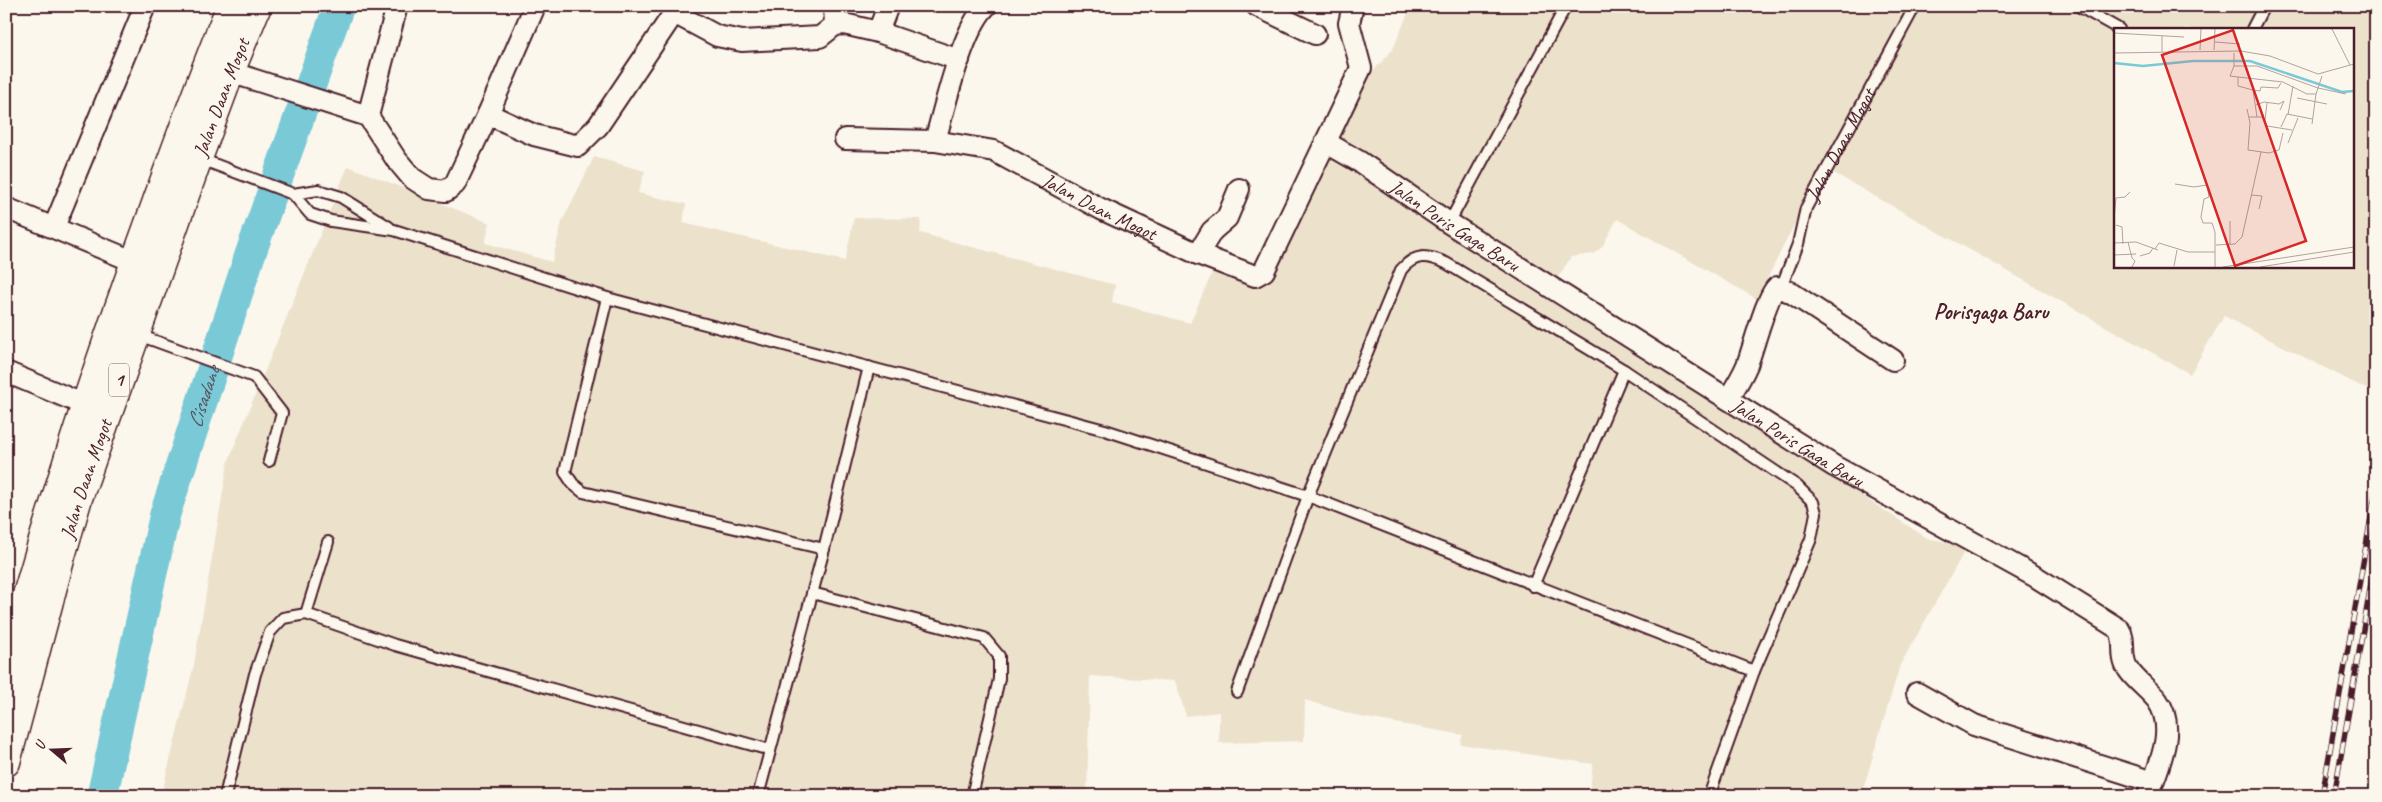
<svg xmlns="http://www.w3.org/2000/svg" width="2382" height="802" font-family="Caveat,sans-serif">
	<style>
		.built { fill: #ece1cb; fill-rule: evenodd }
		.lines { fill: none; stroke-linecap: round; stroke-linejoin: round }
		.river { stroke: #7ac9d6; stroke-width: 31 }
		.service-casing { stroke: #4a1f2b; stroke-width: 14 }
		.minor-casing { stroke: #4a1f2b; stroke-width: 24 }
		.trunk-casing { stroke: #4a1f2b; stroke-width: 31 }
		.service { stroke: #fbf7ec; stroke-width: 10 }
		.minor { stroke: #fbf7ec; stroke-width: 20 }
		.trunk { stroke: #fbf7ec; stroke-width: 28 }
		.rail-casing { stroke: #4a1f2b; stroke-width: 5.5 }
		.rail { stroke: #fbf7ec; stroke-width: 4; stroke-dasharray: 11; stroke-linecap: butt }
		.labels { text-anchor: middle; dominant-baseline: central; stroke-width: 4.5; stroke-linejoin: round; paint-order: stroke }
		.shield { fill: #fbf7ec; stroke: #7f6065; stroke-width: 1 }
		.shield-label { font-size: 19px; font-weight: bold; fill: #4a1f2b }
		.street-label { font-size: 20px; fill: #4a1f2b; stroke: #fbf7ec }
		.water-label { font-size: 21px; font-style: italic; fill: #58525e; stroke: #fbf7ec }
		.quarter-label { font-size: 22px; font-weight: bold; fill: #4a1f2b; stroke: #fbf7ec }
		.inset-river { fill: none; stroke: #7ac9d6; stroke-width: 2.5 }
		.inset-road { fill: none; stroke: #b4a19f; stroke-width: 1 }
		.view { fill: #d62828; fill-opacity: 0.15; stroke: #d62828; stroke-width: 2.5 }
		.inset-edge { fill: none; stroke: #4a1f2b; stroke-width: 2.5 }
	</style>
	<rect width="100%" height="100%" fill="#fbf7ec"/>
	<filter id="ink" filterUnits="userSpaceOnUse"><feTurbulence type="fractalNoise" baseFrequency=".02" numOctaves="2"/><feDisplacementMap in="SourceGraphic" scale="10" xChannelSelector="R" yChannelSelector="G"/><feConvolveMatrix kernelMatrix="1 2 1 2 8 2 1 2 1" color-interpolation-filters="sRGB"/></filter>
	<g filter="url(#ink)">
		<path class="built" d="M1411,6H2376V359L2370,391L2224,316L2190,374L1823,167L1757,299L1617,219L1602,247L1593,254L1571,257L1548,293L1927,538L1967,547L1900,665L1861,796H1589L1593,764L1460,744L1463,735L1361,717L1305,700L1304,741L1219,743V712L1186,716L1175,681L1090,676L1087,796H161L194,665L228,462L348,166L490,223L485,243L552,262L562,222L594,157L645,171L638,193L686,204L683,223L845,261L854,218L921,219L920,233L1115,285L1112,302L1190,323L1216,264L1256,283L1352,95L1393,49ZM2116,29H2353V266H2116Z"/>
		<g class="lines">
			<path class="river" id="s1" d="M102,796L165,514L250,255L339,6"/>
			<defs>
				<g id="service">
					<path d="M2078,6L2119,29"/>
					<path d="M2252,29L2264,6"/>
					<path d="M198,158L293,194L310,214L331,221L394,230L607,298L1105,430L1308,496L1754,671"/>
					<path d="M293,194L318,190L341,197L389,227"/>
					<path d="M1449,223L1566,6"/>
					<path id="s2" d="M1781,288L1798,244L1806,208L1915,6"/>
					<path d="M607,298L565,472L573,484L583,492L824,549"/>
					<path d="M136,334L254,377L282,413L269,461"/>
					<path d="M1533,586L1624,370"/>
					<path d="M812,593L984,638L999,656V679L972,796"/>
					<path d="M306,614L395,645L770,750"/>
					<path d="M1237,692L1308,496L1401,270C1415,253 1427,255 1446,263L1624,370L1797,486L1813,502L1816,513L1811,539L1754,671L1709,796"/>
					<path d="M225,796L255,674L270,632L283,618L306,614L328,542"/>
					<path d="M758,796L824,549L869,367"/>
				</g>
				<g id="minor">
					<path d="M834,6L835,25"/>
					<path d="M1257,6L1315,34"/>
					<path d="M878,32L888,6"/>
					<path d="M230,72L368,116L396,159L412,178L429,189L446,191L455,184L488,114L534,135L578,146L598,126L674,13L717,36L742,41L820,37L835,25L844,24L878,32L959,60"/>
					<path d="M488,114L535,6"/>
					<path d="M368,116L397,6"/>
					<path id="s3" d="M845,139L935,141L994,151L1101,209L1198,254L1255,276L1264,271L1361,68L1349,23L1353,6"/>
					<path d="M935,141C945,106 962,30 986,6"/>
					<path id="s4" d="M1327,143L1360,162L1449,223L1834,466L2036,577L2119,629C2127,641 2119,656 2128,669C2135,680 2148,689 2157,700C2178,728 2158,767 2148,796"/>
					<path d="M6,208L135,262"/>
					<path d="M54,227L145,6"/>
					<path d="M1198,254L1212,231L1227,218L1239,189"/>
					<path d="M6,372L85,405"/>
					<path d="M1728,399C1735,388 1742,377 1747,365C1753,349 1767,295 1777,287L1790,292L1893,360"/>
					<path d="M1917,693L1974,725L2153,782"/>
				</g>
				<g id="trunk">
					<path d="M6,671C46,521 94,374 147,229C174,154 200,80 231,6"/>
					<path id="s5" d="M6,762L61,556L78,498L198,158L230,72L257,6"/>
				</g>
			</defs>
			<use href="#service" class="service-casing"/>
			<use href="#minor" class="minor-casing"/>
			<use href="#trunk" class="trunk-casing"/>
			<use href="#service" class="service"/>
			<use href="#minor" class="minor"/>
			<use href="#trunk" class="trunk"/>
			<defs>
				<path id="rail" d="M2322,796L2376,489
					M2334,796L2376,555"/>
			</defs>
			<use href="#rail" class="rail-casing"/>
			<use href="#rail" class="rail"/>
		</g>
	</g>
	<g class="labels">
		<rect class="shield" x="109" y="363.5" width="20" height="33" rx="4"/>
		<g class="shield-label">
			<text x="119" y="380">1</text>
		</g>
		<g class="street-label">
			<text stroke="none"><textPath href="#s5" startOffset="699">Jalan Daan Mogot</textPath></text>
			<text stroke="none"><textPath href="#s2" startOffset="156">Jalan Daan Mogot</textPath></text>
			<text stroke="none"><textPath href="#s3" startOffset="269">Jalan Daan Mogot</textPath></text>
			<text stroke="none"><textPath href="#s4" startOffset="152">Jalan Poris Gaga Baru</textPath></text>
			<text stroke="none"><textPath href="#s4" startOffset="558">Jalan Poris Gaga Baru</textPath></text>
			<text stroke="none"><textPath href="#s5" startOffset="294">Jalan Daan Mogot</textPath></text>
		</g>
		<g class="water-label">
			<text stroke="none"><textPath href="#s1" startOffset="412">Cisadane</textPath></text>
		</g>
		<g class="quarter-label">
			<text x="1991" y="312">Porisgaga Baru</text>
		</g>
	</g>
	<g transform="translate(2114 28)">
		<rect width="240" height="240" fill="#fbf7ec"/>
		<path class="inset-river" d="M0,35L29,38L79,33H136L228,64L240,63"/>
		<path class="inset-road" d="M218,1L236,37M0,5L70,9M48,8V24M101,14L126,16M86,22L87,1M100,22L101,1M0,25L127,23L156,28L204,46L240,36M120,25V38L116,48L124,49V58L139,62L143,89M120,38H143L204,60L232,66M124,49L169,54L193,66H202M139,62L146,63L147,59L164,60L167,55M183,70L213,76M142,77L150,74L165,76L170,73L166,82M133,81L136,95L134,122L155,125L165,122L169,105M174,87L179,58M135,89H148L153,98L178,102M151,92L153,75M198,96L202,66L208,48M167,99L173,86L198,91M174,115L184,90M82,127L93,157M61,156L80,159L93,157L95,169L90,171L87,189L89,195H98L101,204V239M137,167L148,168L145,181M0,190L2,170L11,169L16,164M2,197L8,199L9,216M14,214L18,230L21,233L18,239M0,215L22,214L44,222M102,217L121,216L128,209L147,124M116,217V193M41,221L45,215L74,224H101M0,227L22,226M26,228L36,225L39,220M60,238L63,222M109,239L240,219M146,239L240,224"/>
		<path class="view" d="M119,2L192,213L121,238L48,27Z"/>
		<rect width="240" height="240" class="inset-edge"/>
	</g>
	<rect width="2382" height="802" fill="none" stroke="#fbf7ec" stroke-width="25"/>
	<rect x="12" y="12" width="2357" height="777" fill="none" stroke="#4a1f2b" stroke-width="2" filter="url(#ink)"/>
	<g transform="translate(52 750) rotate(289)" stroke="#fbf7ec" stroke-width="4" paint-order="stroke">
	<path d="M0-4L9 19L0 12L-9 19Z" fill="#4a1f2b"/>
	<text y="-8" font-size="14" font-weight="bold" text-anchor="middle" fill="#4a1f2b">U</text>
	</g>
</svg>
